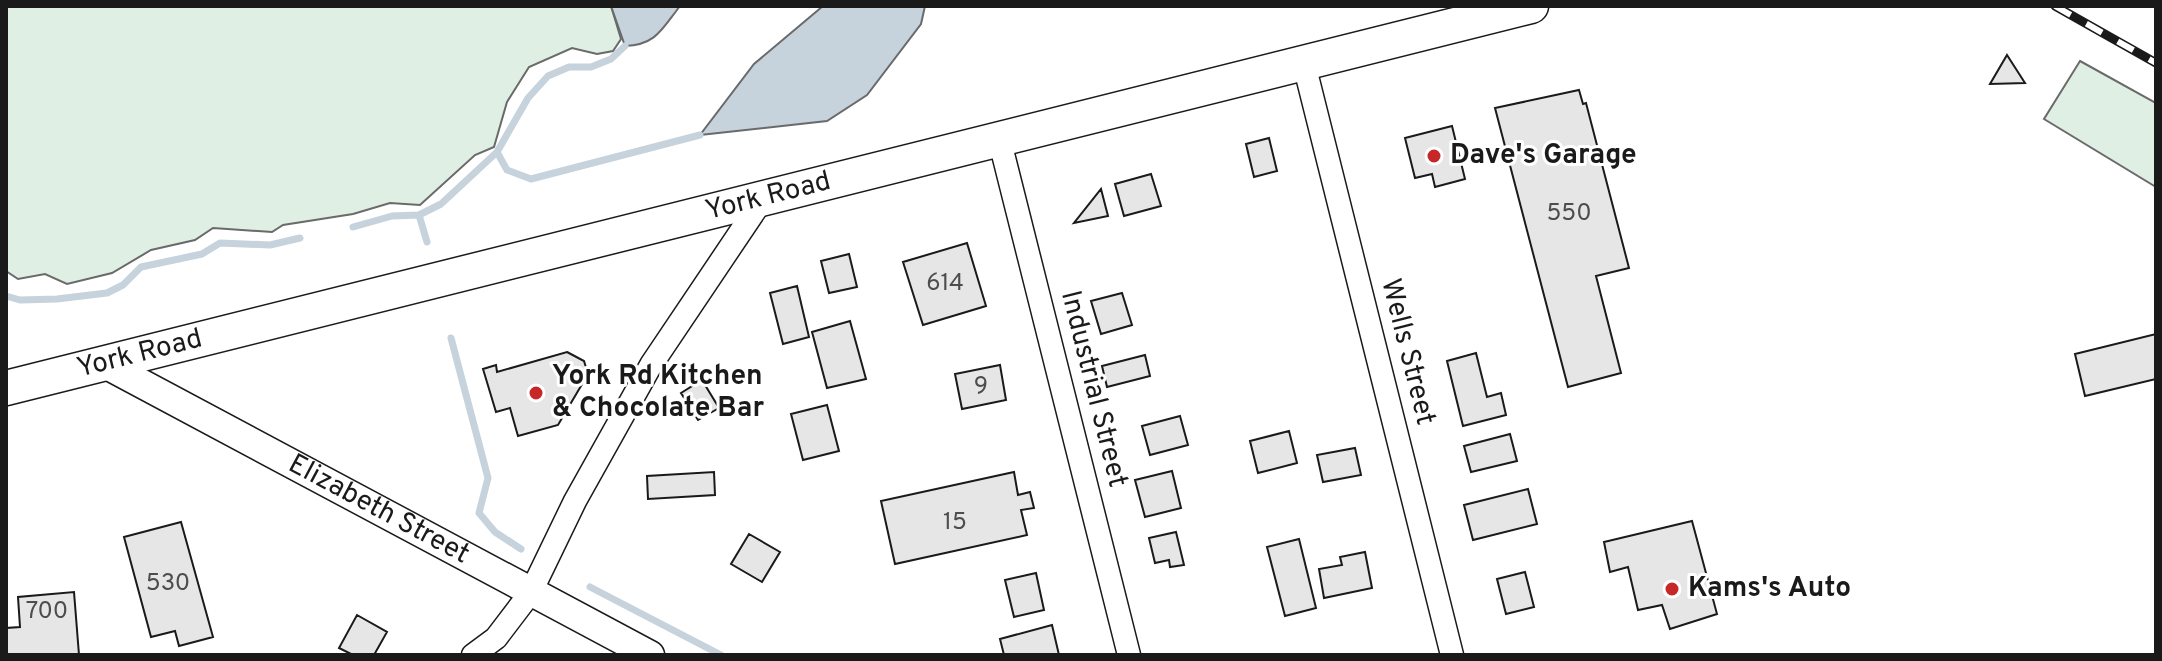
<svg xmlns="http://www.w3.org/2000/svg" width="2162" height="661" font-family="Overpass,sans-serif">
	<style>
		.green { fill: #e0efe3; stroke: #6a6a6a; stroke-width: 2 }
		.water { fill: #c6d2dc; stroke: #6a6a6a; stroke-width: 2 }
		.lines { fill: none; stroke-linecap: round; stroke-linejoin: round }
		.stream { stroke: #c6d2dc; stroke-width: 7 }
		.building { fill: #e6e6e6; stroke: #1a1a1a; stroke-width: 2 }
		.minor-casing { stroke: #1a1a1a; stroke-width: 25 }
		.tertiary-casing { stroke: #1a1a1a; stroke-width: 31 }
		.primary-casing { stroke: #1a1a1a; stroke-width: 37 }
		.minor { stroke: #fff; stroke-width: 22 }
		.tertiary { stroke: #fff; stroke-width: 28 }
		.primary { stroke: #fff; stroke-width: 34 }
		.rail-casing { stroke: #1a1a1a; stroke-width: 9 }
		.rail { stroke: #fff; stroke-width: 6; stroke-dasharray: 18; stroke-linecap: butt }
		.poi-dot { fill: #c62828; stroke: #fff; stroke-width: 3 }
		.labels { text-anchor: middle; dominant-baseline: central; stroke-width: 6; stroke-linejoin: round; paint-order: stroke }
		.number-label { font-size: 24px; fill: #4d4d4d }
		.poi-label { font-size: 28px; font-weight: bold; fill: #1a1a1a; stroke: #fff; text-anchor: start }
		.street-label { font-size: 28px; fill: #1a1a1a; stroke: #fff }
	</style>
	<rect width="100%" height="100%" fill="#fff"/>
	<path class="green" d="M6,6H611L621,39L613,51L597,54L572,48L529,67L507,102L494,147L475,155L420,205L390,203L353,214L283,225L272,232L213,228L195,240L151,250L112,273L67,284L45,274L18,279L6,271Z
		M2080,61L2156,103V187L2044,119Z"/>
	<path class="water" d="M611,6H680C662,29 656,45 625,46Z
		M823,6H925L921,24L867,95L827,121L700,135L754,64Z"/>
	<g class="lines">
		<path class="stream" d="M497,152L507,170L531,179L700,135
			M419,215L427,242
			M353,227L392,216L419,215L441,204L497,152L528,98L548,76L569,67H591L611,59L625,46
			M6,296L20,300L57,299L107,293L123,285L141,267L202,254L220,243L270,245L300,238
			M451,338L488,478L479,513L495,532L521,549
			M590,587L721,655"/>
	</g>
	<path class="building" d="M2007,55L2025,83L1990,84Z
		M1579,90L1583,104L1586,103L1629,268L1596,276L1621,373L1568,387L1495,108Z
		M1452,126L1465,179L1435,187L1432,174L1415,178L1405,138Z
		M1269,138L1277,171L1254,177L1246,144Z
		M1151,174L1161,206L1124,216L1115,184Z
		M1101,189L1108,216L1074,223Z
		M967,243L986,306L923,325L903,262Z
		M849,254L857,287L829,293L821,261Z
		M797,286L809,337L783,344L770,293Z
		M1122,293L1132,325L1101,334L1091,301Z
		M850,321L866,379L827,388L812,332Z
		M2156,334V379L2085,396L2075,354Z
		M567,352L584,361L588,374L558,425L518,436L510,408L496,412L483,369L496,365L497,372Z
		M1476,353L1487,397L1501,393L1506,415L1463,426L1447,361Z
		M1145,355L1150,376L1107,387L1102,366Z
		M1000,365L1006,400L962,409L955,374Z
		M702,380L719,408L698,420L681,393Z
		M827,405L839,451L803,460L791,414Z
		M1180,416L1188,445L1150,455L1142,426Z
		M1289,431L1297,463L1258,473L1250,441Z
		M1510,434L1517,461L1471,472L1464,446Z
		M1355,448L1361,475L1323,482L1317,455Z
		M1172,471L1181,508L1145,517L1135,480Z
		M714,472L715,495L648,499L647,476Z
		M1014,472L1018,495L1030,492L1034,508L1021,510L1027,535L895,564L881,501Z
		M1528,489L1537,524L1473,540L1464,505Z
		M1692,521L1717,614L1670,629L1662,605L1638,610L1628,567L1610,572L1604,542Z
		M181,522L213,637L179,646L175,631L151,637L124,537Z
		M1176,532L1184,565L1170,567L1169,560L1155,563L1149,538Z
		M749,534L780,552L762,582L731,564Z
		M1299,539L1316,608L1285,616L1267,547Z
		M1365,552L1372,588L1324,598L1319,569L1342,565L1340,557Z
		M1525,572L1534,607L1506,614L1497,579Z
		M1036,573L1044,610L1014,617L1005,580Z
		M74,592L79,655H6V628L20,627L18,597Z
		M357,615L387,632L374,655H353L339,648Z
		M1052,625L1059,655H1004L1000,639Z"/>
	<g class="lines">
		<defs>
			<path id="minor" d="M1304,64L1452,655
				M999,138L1129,655
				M473,655L496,638L531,592L575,501L651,365L764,197"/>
			<g id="tertiary">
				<path id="s1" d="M105,364L650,655"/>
			</g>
			<g id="primary">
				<path id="s2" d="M6,388L1531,6"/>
			</g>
		</defs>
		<use href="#minor" class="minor-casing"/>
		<use href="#tertiary" class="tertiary-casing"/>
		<use href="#primary" class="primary-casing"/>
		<use href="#minor" class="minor"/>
		<use href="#tertiary" class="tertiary"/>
		<use href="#primary" class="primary"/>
		<defs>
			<path id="rail" d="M2055,6L2156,63"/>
		</defs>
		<use href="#rail" class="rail-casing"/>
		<use href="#rail" class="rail"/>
	</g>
	<g class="poi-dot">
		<circle cx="1434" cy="156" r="8"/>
		<circle cx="536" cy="393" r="8"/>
		<circle cx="1672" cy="589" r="8"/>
	</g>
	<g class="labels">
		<g class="number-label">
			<text x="1569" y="214">550</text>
			<text x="945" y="284">614</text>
			<text x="981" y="387">9</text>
			<text x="955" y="523">15</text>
			<text x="168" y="584">530</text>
			<text x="47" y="612">700</text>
		</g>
		<g class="poi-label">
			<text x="1450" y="156">Dave's Garage</text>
			<text x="552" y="377">York Rd Kitchen<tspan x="552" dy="32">&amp; Chocolate Bar</tspan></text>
			<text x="1688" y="589">Kams's Auto</text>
		</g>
		<g class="street-label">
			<text stroke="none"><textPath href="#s2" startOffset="786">York Road</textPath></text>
			<text transform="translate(1407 352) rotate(76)">Wells Street</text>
			<text stroke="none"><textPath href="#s2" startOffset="138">York Road</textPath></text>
			<text transform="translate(1093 389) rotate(76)">Industrial Street</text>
			<text stroke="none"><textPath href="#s1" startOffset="310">Elizabeth Street</textPath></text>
		</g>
	</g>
	<rect width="2162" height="661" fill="none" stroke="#1a1a1a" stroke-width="16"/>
</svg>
